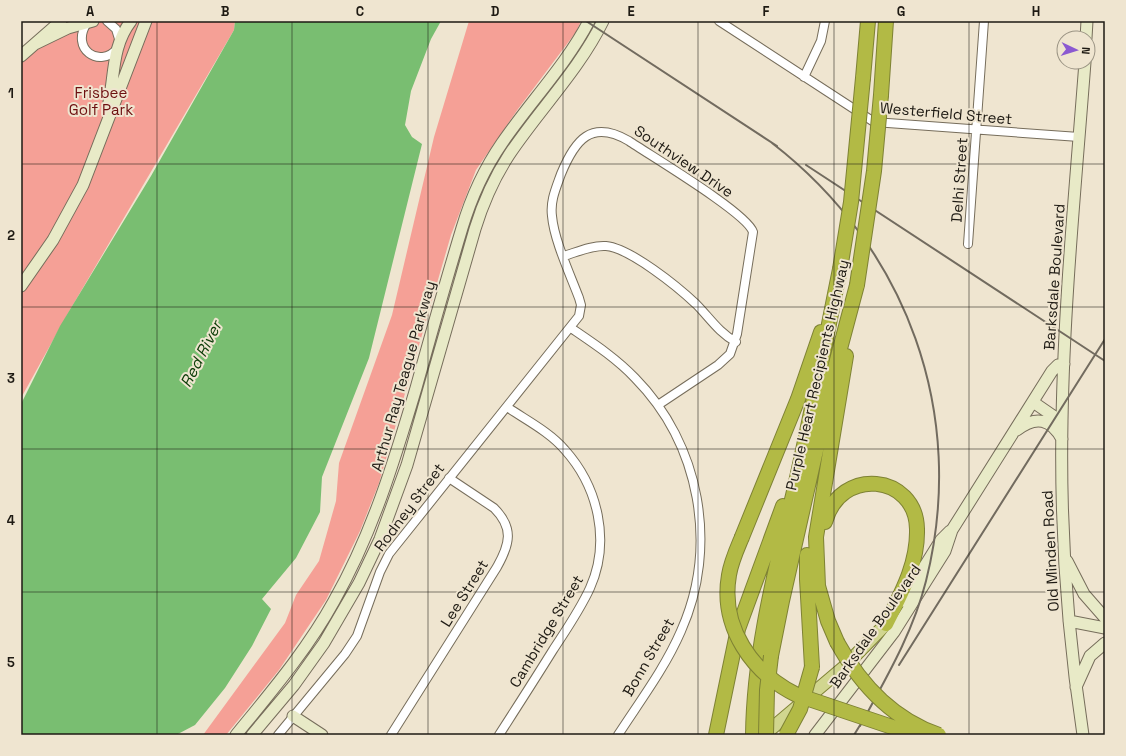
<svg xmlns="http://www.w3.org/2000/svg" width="1126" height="756" font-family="'Space Grotesk',sans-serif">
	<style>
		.green { fill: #f5a096 }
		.water { fill: #79be71 }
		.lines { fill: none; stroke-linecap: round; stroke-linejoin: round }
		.street-casing { stroke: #766d5b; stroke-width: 10 }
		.secondary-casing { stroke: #766d5b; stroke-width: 13 }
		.primary-casing { stroke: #7e8234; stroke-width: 14 }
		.highway-casing { stroke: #7e8234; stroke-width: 16 }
		.street { stroke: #fff; stroke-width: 8 }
		.secondary { stroke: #e8eac7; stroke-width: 11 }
		.primary { stroke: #d1d68f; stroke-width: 12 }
		.highway { stroke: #b2ba45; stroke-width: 14 }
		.rail { stroke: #726b5f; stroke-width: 2 }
		.highway-bridge-casing { stroke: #7e8234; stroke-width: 16; stroke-linecap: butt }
		.highway-bridge { stroke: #b2ba45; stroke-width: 14 }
		.grid { fill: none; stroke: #1e1a13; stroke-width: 1; stroke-opacity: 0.55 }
		.labels { text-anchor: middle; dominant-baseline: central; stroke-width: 4; stroke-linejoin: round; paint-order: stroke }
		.park-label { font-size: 15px; fill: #6d0f10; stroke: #efe5d0 }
		.street-label { font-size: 15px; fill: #1e1a13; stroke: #efe5d0 }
		.water-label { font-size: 16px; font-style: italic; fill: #0a3b06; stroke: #efe5d0 }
		.neatline { fill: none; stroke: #1e1a13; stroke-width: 1.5 }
		.grid-label { font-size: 13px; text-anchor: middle; font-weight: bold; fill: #1e1a13 }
	</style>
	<rect width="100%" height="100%" fill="#efe5d0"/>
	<path class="green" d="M70,21H235L234,30L67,315L21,398V63Z
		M469,21H581L576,32L518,109L476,170L451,235L379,483L360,531L326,600L279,670L226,735H203L285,623L296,595L319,561L336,501L339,463L392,315L434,137Z"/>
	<path class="water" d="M235,21H441L431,39L411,91L405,125L412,137L422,144L369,358L322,477L320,512L296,558L262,599L271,609L252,646L225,688L195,725L176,735H21V404L60,326L151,176L234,30Z"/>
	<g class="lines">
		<defs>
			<path id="street" d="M107,21L116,29L120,42
				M719,21L874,122L1079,137
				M87,23C70,48 99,70 118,48
				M804,77L821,41L825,21
				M968,244L984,21
				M564,256C577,252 592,245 606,246C630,248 678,287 696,304C709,317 719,333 736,342
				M571,328C593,343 616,358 635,378C700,444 719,546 681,631C665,668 640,701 618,735
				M278,735L345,654L357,636L380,572L389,554L579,316L581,305L579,298C570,274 554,240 552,216C550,201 556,188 561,174C575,140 591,119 629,141C651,156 747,213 753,232L737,334L730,354L718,365L658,405
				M391,735L497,567C510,544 514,528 494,508L449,478
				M499,735C517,707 535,679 553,650C566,630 580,610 590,588C611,541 598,487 565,450C550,432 526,420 507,407"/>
			<path id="secondary" d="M1086,38L1087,21
				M35,44L68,28L93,21
				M21,56L61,21
				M108,107C115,77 111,47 131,21
				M21,286L53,240L83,185L146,21
				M1033,402L1062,422
				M1017,430C1036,415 1051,419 1062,439
				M1067,561L1084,594L1105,618
				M903,601L941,540L950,531
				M1069,621L1105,628
				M1076,687L1090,656L1105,643
				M293,716L322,735
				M236,735C271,692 307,650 334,601C372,534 394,462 416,388C431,334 446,281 462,228C471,198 484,169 502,143C530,102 566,65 589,21
				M252,735L294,685L324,643L359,583L380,539L407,465L475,229C483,203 494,178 509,155C539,110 579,70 603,21
				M815,735L894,632L945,551L952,530L1052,371L1058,365L1064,364
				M1083,735C1067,631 1060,526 1062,421C1064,301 1076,181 1085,62"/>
			<path id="primary" d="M764,735L844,667L886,624"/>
			<path id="highway" d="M863,78L868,21
				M881,95L886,21
				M825,522C840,466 916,474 917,529C918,564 901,594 886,624
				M742,537L798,399L821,332
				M807,555V579L812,667
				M837,642L828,621L818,586L816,537L846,356
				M771,656L782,601L833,375L857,285
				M716,735L738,629L783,506
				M753,735C754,652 775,572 794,491C811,417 825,343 840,269"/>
		</defs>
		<use href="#street" class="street-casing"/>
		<use href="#secondary" class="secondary-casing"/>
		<use href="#primary" class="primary-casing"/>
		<use href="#highway" class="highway-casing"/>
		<use href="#street" class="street"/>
		<use href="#secondary" class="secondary"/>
		<use href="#primary" class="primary"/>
		<use href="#highway" class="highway"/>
		<path class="rail" d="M586,21L777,146
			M772,143C907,247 968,414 926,581C913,633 885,680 860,726
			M806,165L1105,361
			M899,665L1105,339
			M854,735L862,722"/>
		<defs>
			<path id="highway-bridge" d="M840,269L851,202L863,78
				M857,285L874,171L881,95
				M742,537C737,549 731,562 729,575C720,627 752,673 797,695L916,735
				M837,642C860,684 892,719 939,735
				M766,735L767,690L771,656
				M786,735L800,709L812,667"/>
		</defs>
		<use href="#highway-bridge" class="highway-bridge-casing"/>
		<use href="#highway-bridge" class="highway-bridge"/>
	</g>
	<path class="grid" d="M157,21V735M292,21V735M428,21V735M563,21V735M698,21V735M834,21V735M969,21V735M21,164H1105M21,307H1105M21,449H1105M21,592H1105"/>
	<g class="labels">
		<g class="park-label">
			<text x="101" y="92">Frisbee<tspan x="101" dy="17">Golf Park</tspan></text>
		</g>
		<g class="street-label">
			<text transform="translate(946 113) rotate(5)">Westerfield Street</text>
			<text transform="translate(684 161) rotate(34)">Southview Drive</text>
			<text transform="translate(959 180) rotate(-86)">Delhi Street</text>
			<text transform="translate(1054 277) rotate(-86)">Barksdale Boulevard</text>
			<text transform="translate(817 375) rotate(-77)">Purple Heart Recipients Highway</text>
			<text transform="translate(403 376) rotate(-74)">Arthur Ray Teague Parkway</text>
			<text transform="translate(409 507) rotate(-53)">Rodney Street</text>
			<text transform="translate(1050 551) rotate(-93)">Old Minden Road</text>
			<text transform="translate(464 593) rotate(-58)">Lee Street</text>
			<text transform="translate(875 626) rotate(-55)">Barksdale Boulevard</text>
			<text transform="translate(546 631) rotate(-59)">Cambridge Street</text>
			<text transform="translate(648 657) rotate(-60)">Bonn Street</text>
		</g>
		<g class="water-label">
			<text transform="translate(201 354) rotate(-63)">Red River</text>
		</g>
	</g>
	<rect width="1126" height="756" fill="none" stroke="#efe5d0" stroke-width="44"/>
	<g transform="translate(1076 50) rotate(94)"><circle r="19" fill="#efe5d0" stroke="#9b9484"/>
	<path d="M0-3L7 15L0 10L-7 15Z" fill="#8b59d1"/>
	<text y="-6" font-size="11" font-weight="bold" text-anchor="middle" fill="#1e1a13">N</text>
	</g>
	<rect x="22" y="22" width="1082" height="712" class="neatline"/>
	<g class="grid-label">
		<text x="90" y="16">A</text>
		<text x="225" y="16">B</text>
		<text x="360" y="16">C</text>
		<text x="495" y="16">D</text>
		<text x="631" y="16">E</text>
		<text x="766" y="16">F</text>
		<text x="901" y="16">G</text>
		<text x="1036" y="16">H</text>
		<text x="11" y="98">1</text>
		<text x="11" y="240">2</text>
		<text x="11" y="383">3</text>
		<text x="11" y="525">4</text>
		<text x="11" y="667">5</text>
	</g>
</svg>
